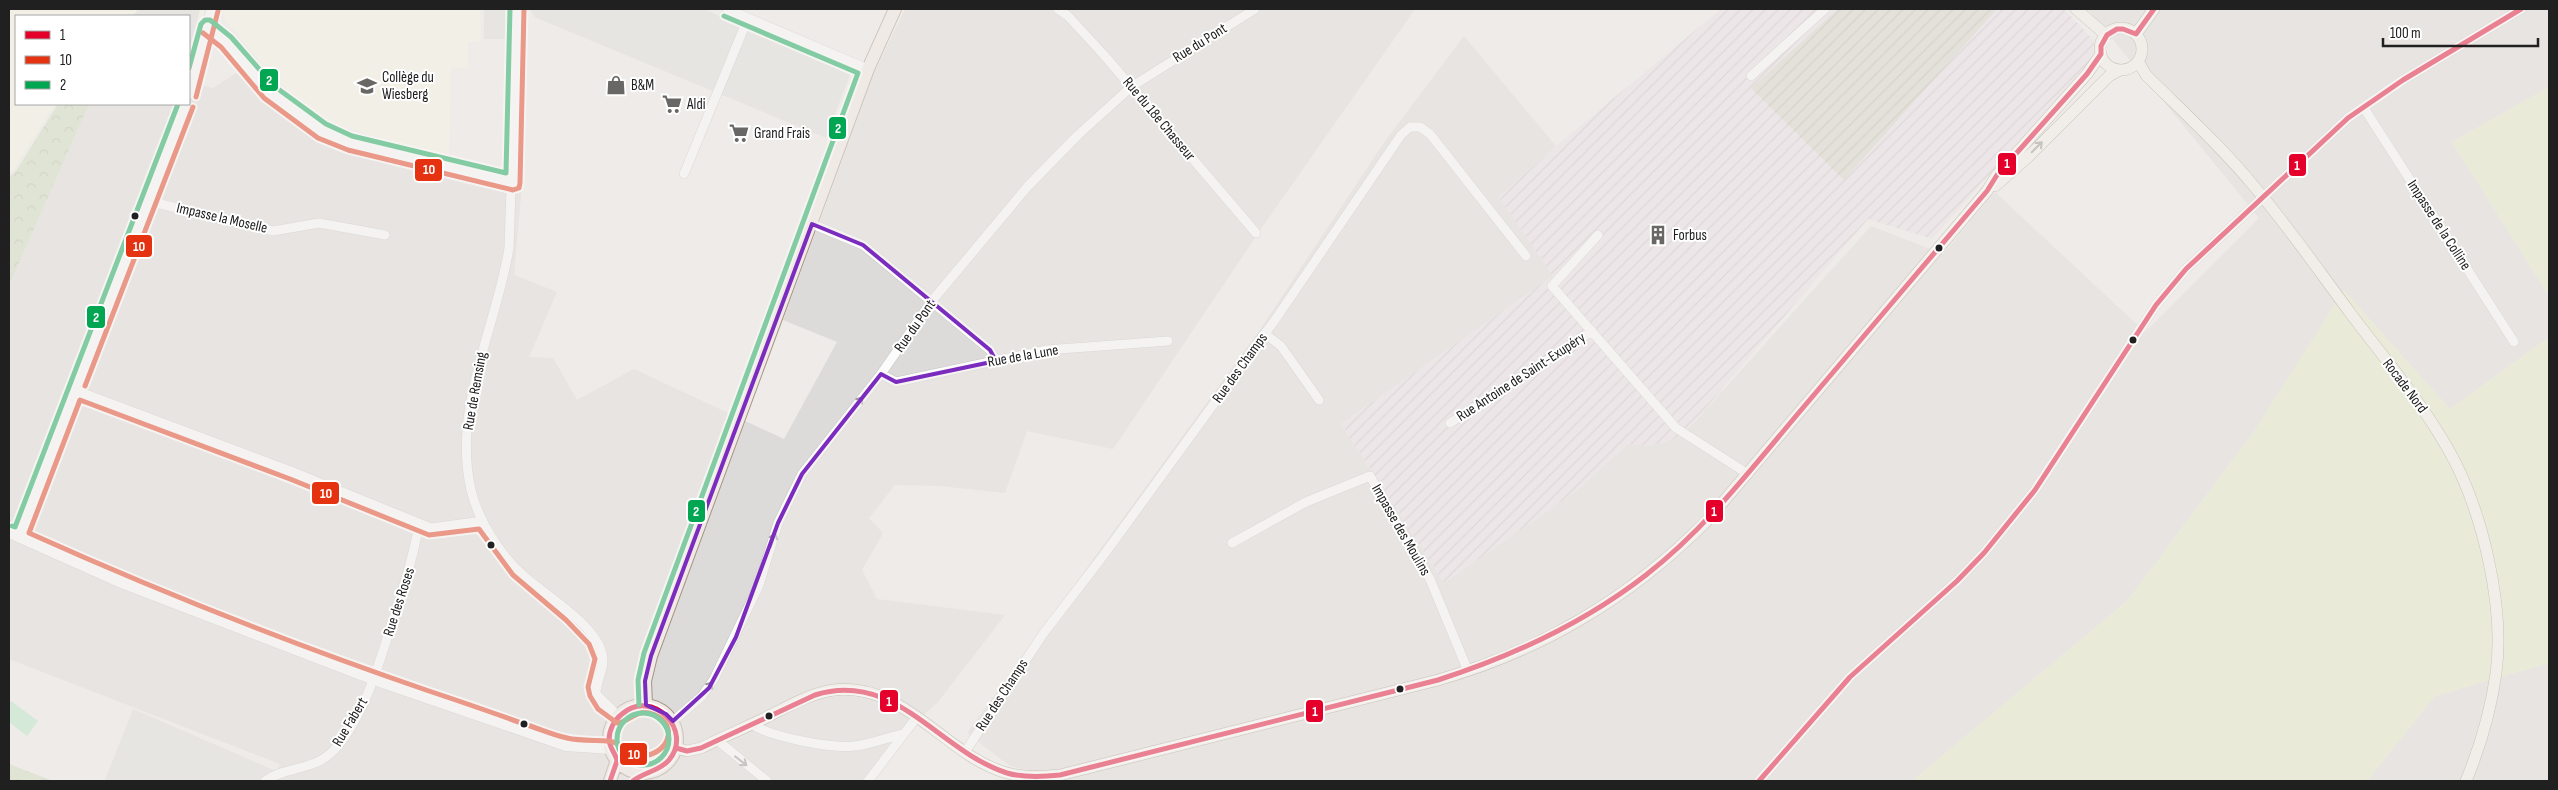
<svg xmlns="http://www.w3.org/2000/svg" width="2558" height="790" font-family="'Sofia Sans Condensed',sans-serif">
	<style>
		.residential { fill: #dddbda }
		.industrial { fill: url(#industrial-furrows) }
		.education { fill: #f7f3e4 }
		.construction { fill: url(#construction-furrows) }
		.grass { fill: #e2ebc6 }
		.forest { fill: url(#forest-crowns) }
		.pitch { fill: #b3e6c5 }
		.parking { fill: #dedddc }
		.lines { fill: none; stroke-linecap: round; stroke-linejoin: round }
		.minor-casing { stroke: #c4c2c1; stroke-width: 10 }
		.tertiary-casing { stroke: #c4c2c1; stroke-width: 11 }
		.secondary-casing { stroke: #999680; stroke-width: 12 }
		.primary-casing { stroke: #a59484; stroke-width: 14 }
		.minor { stroke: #fcfcfc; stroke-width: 9 }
		.tertiary { stroke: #fcfcfc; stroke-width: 10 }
		.secondary { stroke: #f4f2eb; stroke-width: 11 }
		.primary { stroke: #f1e9e5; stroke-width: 12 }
		.bus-1-casing { stroke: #fff; stroke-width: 9 }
		.bus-2-casing { stroke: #fff; stroke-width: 9 }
		.bus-3-casing { stroke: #fff; stroke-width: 9 }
		.bus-1 { stroke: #e4002b; stroke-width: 5 }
		.bus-2 { stroke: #e53312; stroke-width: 5 }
		.bus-3 { stroke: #00a651; stroke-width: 5 }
		.oneway { stroke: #959490 }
		.oneway2 { stroke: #999 }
		.marked { fill: none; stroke: #7b2cbf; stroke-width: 4; stroke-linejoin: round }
		.bus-dot { fill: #202020; stroke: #fff; stroke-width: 2 }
		.labels { text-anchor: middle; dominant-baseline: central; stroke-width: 4; stroke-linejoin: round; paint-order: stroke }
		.street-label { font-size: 15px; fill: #202020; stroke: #fff }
		.poi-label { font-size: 15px; fill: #202020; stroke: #fff; text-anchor: start }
		.line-badge { stroke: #fff; stroke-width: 2 }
		.badge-label { font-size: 14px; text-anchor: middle; font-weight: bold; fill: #fff }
	</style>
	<defs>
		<pattern id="industrial-furrows" width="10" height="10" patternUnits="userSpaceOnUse" patternTransform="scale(1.25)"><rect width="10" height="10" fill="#ebe1e9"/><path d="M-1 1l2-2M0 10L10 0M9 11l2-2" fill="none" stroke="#c9c1c8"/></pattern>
		<pattern id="construction-furrows" width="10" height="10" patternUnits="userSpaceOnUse" patternTransform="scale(1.25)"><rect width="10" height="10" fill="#d7d4ca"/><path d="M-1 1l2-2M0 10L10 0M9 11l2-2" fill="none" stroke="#b8b6ad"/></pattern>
		<pattern id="forest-crowns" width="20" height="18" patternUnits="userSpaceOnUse" patternTransform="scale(1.25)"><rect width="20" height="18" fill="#cfdcbd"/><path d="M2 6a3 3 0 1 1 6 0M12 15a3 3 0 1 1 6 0" fill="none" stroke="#b1bca2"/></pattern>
	</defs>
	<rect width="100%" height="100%" fill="#eeebe8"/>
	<path class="residential" d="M905,9H1415L1263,226L1113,449L1027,431L1005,493L940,486L895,485L869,518L883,533L862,570L877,599L1005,615L938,702L910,727L865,781H270L280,764L9,659V286L89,104H189V82L213,88L241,70L270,101L294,121L325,138L367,155L522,184L514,275L557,292L529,357L553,358L577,400L634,369L784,439L837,342L783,320L876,69Z
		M2088,9H2549V87L2452,142L2549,296V337L2450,409L2344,291L2253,433L2128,600L1912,781H1056L1054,776L1010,766L967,733L1261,328L1383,144L1464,36L1556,146L1499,197L1553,276L1341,424L1444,583L1575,492L1628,444L1649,446L1681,437L1871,226L1943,254L1995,192L2145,332L2259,218Z
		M2549,663V781H2367L2435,696Z"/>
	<path class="industrial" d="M1721,9H2064L2094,41L2093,58L1932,239L1868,219L1681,437L1649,446L1628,444L1575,492L1444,583L1341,424L1553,276L1499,197L1556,146Z"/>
	<path class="education" d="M9,9H205L194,62L189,61V16H16V104H55L14,169L9,173Z
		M222,9H480L481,41L468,42V68L451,67L449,156L400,144L325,121L274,78L224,19Z"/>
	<path class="construction" d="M1838,9H1997L1844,180L1751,88Z"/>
	<path class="grass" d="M2549,87V296L2452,142Z
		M2344,290L2450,409L2549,337V663L2435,696L2367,781H1912L2128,600L2253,433Z"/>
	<path class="forest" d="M58,104H89L9,286V177L16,171Z
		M9,764L53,781H9Z"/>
	<path class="pitch" d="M11,701L38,721L27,736L9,722V704Z"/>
	<path class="parking" d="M139,9H200L190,57L189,16H132Z
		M484,9H505L506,39H484Z
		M530,9H704L851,72L826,138L534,17Z
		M133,709L276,771L289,781H108L105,780Z"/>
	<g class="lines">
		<defs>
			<path id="minor" d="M517,9L509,248C496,329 452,407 471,490C479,522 500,555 525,577C546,595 595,625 602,653C606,668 596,679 596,694L618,716
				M727,9L868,69
				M1058,9L1068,16L1104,55L1256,233
				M208,27L226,42L269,92L322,131L350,143L513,183
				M1751,76L1825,9
				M189,95L211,9
				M2364,108L2514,342
				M684,174L748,18
				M148,201L273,231L319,223L385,235
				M812,224L863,245L990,350L996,361
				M1598,235L1552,286L1676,428L1748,474
				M1265,334L1281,346L1319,400
				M881,374L896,382L1046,350L1168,341
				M75,390L293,472L431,528L483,521
				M1450,423L1592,331
				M19,537L186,104
				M1232,543L1306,502L1370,476L1430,579L1468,671
				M673,721L702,696L714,679L759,585L778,523L802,474L881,374L931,302L1028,186L1078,135L1131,87L1255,9
				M751,724C771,737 832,749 855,746C872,744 888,737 904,734
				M717,740L767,781
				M965,752L1043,634L1103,556L1277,317L1401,135L1410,127H1420L1430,134L1526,256
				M265,781C284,767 313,770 331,753C363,722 380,661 393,619C404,587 414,556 419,523
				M868,781L917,717
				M1759,781L1850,677L1957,581L1984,553L2035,490L2156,305L2186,269L2348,118L2403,80L2521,9"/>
			<path id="tertiary" d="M9,533L119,582L374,680L566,746L611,749"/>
			<path id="secondary" d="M2076,9L2106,35
				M2100 49a21 21 0 1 1 42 0a21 21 0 1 1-42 0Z
				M2136,34L2154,9
				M2138,61L2146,75C2182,111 2221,146 2253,185C2288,226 2319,271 2351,314C2384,358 2421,401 2448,449C2482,508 2505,606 2496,673C2491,710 2480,747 2466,781
				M1995,186L2028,157L2109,76L2120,70
				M676,748L687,751L701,748C721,738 742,729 763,719C785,708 808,694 833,690C905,681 945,756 1007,773C1025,778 1042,777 1060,775L1438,680C1543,650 1628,599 1706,522L1987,191L1997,175L2087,74L2101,54"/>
			<path id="primary" d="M646,705L645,681L651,656L868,69L895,9
				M609 739a34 34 0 1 1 68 0a34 34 0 1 1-68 0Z
				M610,781L617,760"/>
		</defs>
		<use href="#minor" class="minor-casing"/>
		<use href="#tertiary" class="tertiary-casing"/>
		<use href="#secondary" class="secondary-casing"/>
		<use href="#primary" class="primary-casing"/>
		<use href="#minor" class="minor"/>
		<use href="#tertiary" class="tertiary"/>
		<use href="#secondary" class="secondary"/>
		<use href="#primary" class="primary"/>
		<defs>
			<path id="bus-1" d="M676,748L687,751L701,748L815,695C896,670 938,751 1007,773C1024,778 1042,777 1060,775L1438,680C1513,656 1583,624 1646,575C1704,530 1749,472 1796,416C1860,341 1923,266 1987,191L1997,175L2087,74L2101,54V46L2107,35L2117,29H2123L2136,34L2154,9
				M610,781L617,761C616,754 610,749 609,740C609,730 614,720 622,714C652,688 694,730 669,760C660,771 644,772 633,781
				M1759,781L1850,677L1957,581L1984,553L2035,490L2156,305L2186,269L2348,118L2403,80L2521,9"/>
			<path id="bus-2" d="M203,33L221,47L264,98L318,138L348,150L513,190L519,188L520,183L524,9
				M196,97L218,11
				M85,386L193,107
				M80,400L290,479L429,535L479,529L513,575L566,620L589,644L595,659L588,687L590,696L598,709L617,723C629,722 635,710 649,713C679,720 672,753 643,756C628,757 622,742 609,741C595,740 580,741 567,738C552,735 538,728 524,724C491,712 459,701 426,690C292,644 158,591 29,533Z"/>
			<path id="bus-3" d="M189,68L201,24L205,20H210L231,37L274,86L326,124L352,136L506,173L510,9
				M12,526L15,527L178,104
				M639,705L638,680L644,653L858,73L724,16
				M617 739a26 26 0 1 1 52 0a26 26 0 1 1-52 0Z"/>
		</defs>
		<use href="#bus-1" class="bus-1-casing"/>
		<use href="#bus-2" class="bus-2-casing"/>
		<use href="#bus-3" class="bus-3-casing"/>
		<use href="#bus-1" class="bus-1"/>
		<use href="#bus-2" class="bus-2"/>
		<use href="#bus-3" class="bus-3"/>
	</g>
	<defs><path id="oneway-shaft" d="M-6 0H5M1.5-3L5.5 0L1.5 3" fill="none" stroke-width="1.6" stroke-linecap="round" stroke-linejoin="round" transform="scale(1.25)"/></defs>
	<use class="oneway" href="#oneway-shaft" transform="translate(2037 147) rotate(-45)"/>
	<g class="oneway2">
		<use href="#oneway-shaft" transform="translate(858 403) rotate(-52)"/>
		<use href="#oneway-shaft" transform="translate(773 540) rotate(-72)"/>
		<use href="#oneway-shaft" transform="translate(708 688) rotate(-53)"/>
		<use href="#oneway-shaft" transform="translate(741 761) rotate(38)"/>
	</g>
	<path d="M0 0H2558V790H0ZM812,224L863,245L990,350L996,361L896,382L881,374L802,474L778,523L736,637L709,688L673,721L666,714L646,705L645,681L651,656Z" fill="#eeebe8" fill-opacity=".55" fill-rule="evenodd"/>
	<path class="marked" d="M812,224L863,245L990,350L996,361L896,382L881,374L802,474L778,523L736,637L709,688L673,721L666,714L646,705L645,681L651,656Z"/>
	<defs>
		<symbol id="shop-bare" viewBox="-9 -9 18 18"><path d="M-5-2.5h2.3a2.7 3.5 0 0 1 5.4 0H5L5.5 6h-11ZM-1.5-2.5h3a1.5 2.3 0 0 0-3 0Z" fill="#686766" stroke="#fff" stroke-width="2.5" paint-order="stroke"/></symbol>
		<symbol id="school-bare" viewBox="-9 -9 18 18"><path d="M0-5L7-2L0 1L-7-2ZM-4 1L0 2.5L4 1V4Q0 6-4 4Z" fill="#686766" stroke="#fff" stroke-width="2.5" paint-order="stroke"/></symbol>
		<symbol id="supermarket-bare" viewBox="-9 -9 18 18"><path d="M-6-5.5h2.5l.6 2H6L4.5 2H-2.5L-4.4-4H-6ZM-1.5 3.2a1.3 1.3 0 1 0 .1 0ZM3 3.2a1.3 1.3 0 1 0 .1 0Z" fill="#686766" stroke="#fff" stroke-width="2.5" paint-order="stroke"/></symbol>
		<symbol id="building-bare" viewBox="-9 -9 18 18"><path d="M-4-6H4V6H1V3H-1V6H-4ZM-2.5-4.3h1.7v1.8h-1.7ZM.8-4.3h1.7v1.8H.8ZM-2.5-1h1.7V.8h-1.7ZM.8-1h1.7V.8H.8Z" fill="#686766" stroke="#fff" stroke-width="2.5" paint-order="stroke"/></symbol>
	</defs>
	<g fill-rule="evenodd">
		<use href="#shop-bare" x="602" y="71" width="28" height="28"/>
		<use href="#school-bare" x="353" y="72" width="28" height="28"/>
		<use href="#supermarket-bare" x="658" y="90" width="28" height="28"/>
		<use href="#supermarket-bare" x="725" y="119" width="28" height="28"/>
		<use href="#building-bare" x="1644" y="221" width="28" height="28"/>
	</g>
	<g class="bus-dot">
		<circle cx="135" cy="216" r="4.5"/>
		<circle cx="1939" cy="248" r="4.5"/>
		<circle cx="2133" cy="340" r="4.5"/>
		<circle cx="491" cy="545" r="4.5"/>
		<circle cx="1400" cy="689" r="4.5"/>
		<circle cx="769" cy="716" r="4.5"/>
		<circle cx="524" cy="724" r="4.5"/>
	</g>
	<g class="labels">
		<g class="street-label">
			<text transform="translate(1200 43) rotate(-32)">Rue du Pont</text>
			<text transform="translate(1159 119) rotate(50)">Rue du 18e Chasseur</text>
			<text transform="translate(222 218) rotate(13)">Impasse la Moselle</text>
			<text transform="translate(2439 225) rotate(57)">Impasse de la Colline</text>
			<text transform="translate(915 326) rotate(-55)">Rue du Pont</text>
			<text transform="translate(1023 356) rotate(-10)">Rue de la Lune</text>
			<text transform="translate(1240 368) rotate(-54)">Rue des Champs</text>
			<text transform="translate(1521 377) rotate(-33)">Rue Antoine de Saint-Exupéry</text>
			<text transform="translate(2405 386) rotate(53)">Rocade Nord</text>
			<text transform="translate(475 391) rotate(-80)">Rue de Remsing</text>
			<text transform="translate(1401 530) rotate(60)">Impasse des Moulins</text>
			<text transform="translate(399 602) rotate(-72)">Rue des Roses</text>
			<text transform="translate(1002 695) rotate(-57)">Rue des Champs</text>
			<text transform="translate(350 722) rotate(-59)">Rue Fabert</text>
		</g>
		<g class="poi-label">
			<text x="382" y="77">Collège du<tspan x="382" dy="17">Wiesberg</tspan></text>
			<text x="631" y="85">B&amp;M</text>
			<text x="687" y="104">Aldi</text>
			<text x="754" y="133">Grand Frais</text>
			<text x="1673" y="235">Forbus</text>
		</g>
	</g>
	<g class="line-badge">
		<rect x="259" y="68" width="20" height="24" rx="5" fill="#00a651"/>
		<rect x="828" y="116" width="19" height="24" rx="5" fill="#00a651"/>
		<rect x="1997" y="152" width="20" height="24" rx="5" fill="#e4002b"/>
		<rect x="2288" y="153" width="19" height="24" rx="5" fill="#e4002b"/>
		<rect x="414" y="158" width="29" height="24" rx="5" fill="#e53312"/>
		<rect x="125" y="234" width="28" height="24" rx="5" fill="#e53312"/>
		<rect x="86" y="305" width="20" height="24" rx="5" fill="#00a651"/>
		<rect x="311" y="481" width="29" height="24" rx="5" fill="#e53312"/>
		<rect x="687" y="499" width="19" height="24" rx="5" fill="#00a651"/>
		<rect x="1705" y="499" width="19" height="24" rx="5" fill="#e4002b"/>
		<rect x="879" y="689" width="20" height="24" rx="5" fill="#e4002b"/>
		<rect x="1305" y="699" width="19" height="24" rx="5" fill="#e4002b"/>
		<rect x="619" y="742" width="29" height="24" rx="5" fill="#e53312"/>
	</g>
	<g class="badge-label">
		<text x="269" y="85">2</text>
		<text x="838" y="133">2</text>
		<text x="2007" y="168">1</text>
		<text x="2297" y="170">1</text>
		<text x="429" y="174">10</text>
		<text x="139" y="251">10</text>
		<text x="96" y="322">2</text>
		<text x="326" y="498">10</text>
		<text x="696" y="516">2</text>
		<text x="1714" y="516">1</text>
		<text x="889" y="706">1</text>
		<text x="1315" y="716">1</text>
		<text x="634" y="759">10</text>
	</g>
	<rect width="2558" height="790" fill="none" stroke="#202020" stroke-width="20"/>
	<rect x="15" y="15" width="175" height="90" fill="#ffffff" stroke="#a6a6a6"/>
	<rect x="25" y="31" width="25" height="8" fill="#e4002b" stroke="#a6a6a6"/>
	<text x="60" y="40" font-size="15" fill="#202020">1</text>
	<rect x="25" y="56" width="25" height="8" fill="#e53312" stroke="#a6a6a6"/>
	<text x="60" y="65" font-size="15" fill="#202020">10</text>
	<rect x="25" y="81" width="25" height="8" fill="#00a651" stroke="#a6a6a6"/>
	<text x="60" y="90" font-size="15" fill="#202020">2</text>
	<path d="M2383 38v8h155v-8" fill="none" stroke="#202020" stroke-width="2.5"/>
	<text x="2390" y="38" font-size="15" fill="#202020" stroke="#ffffff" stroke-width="4" paint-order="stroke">100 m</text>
</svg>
